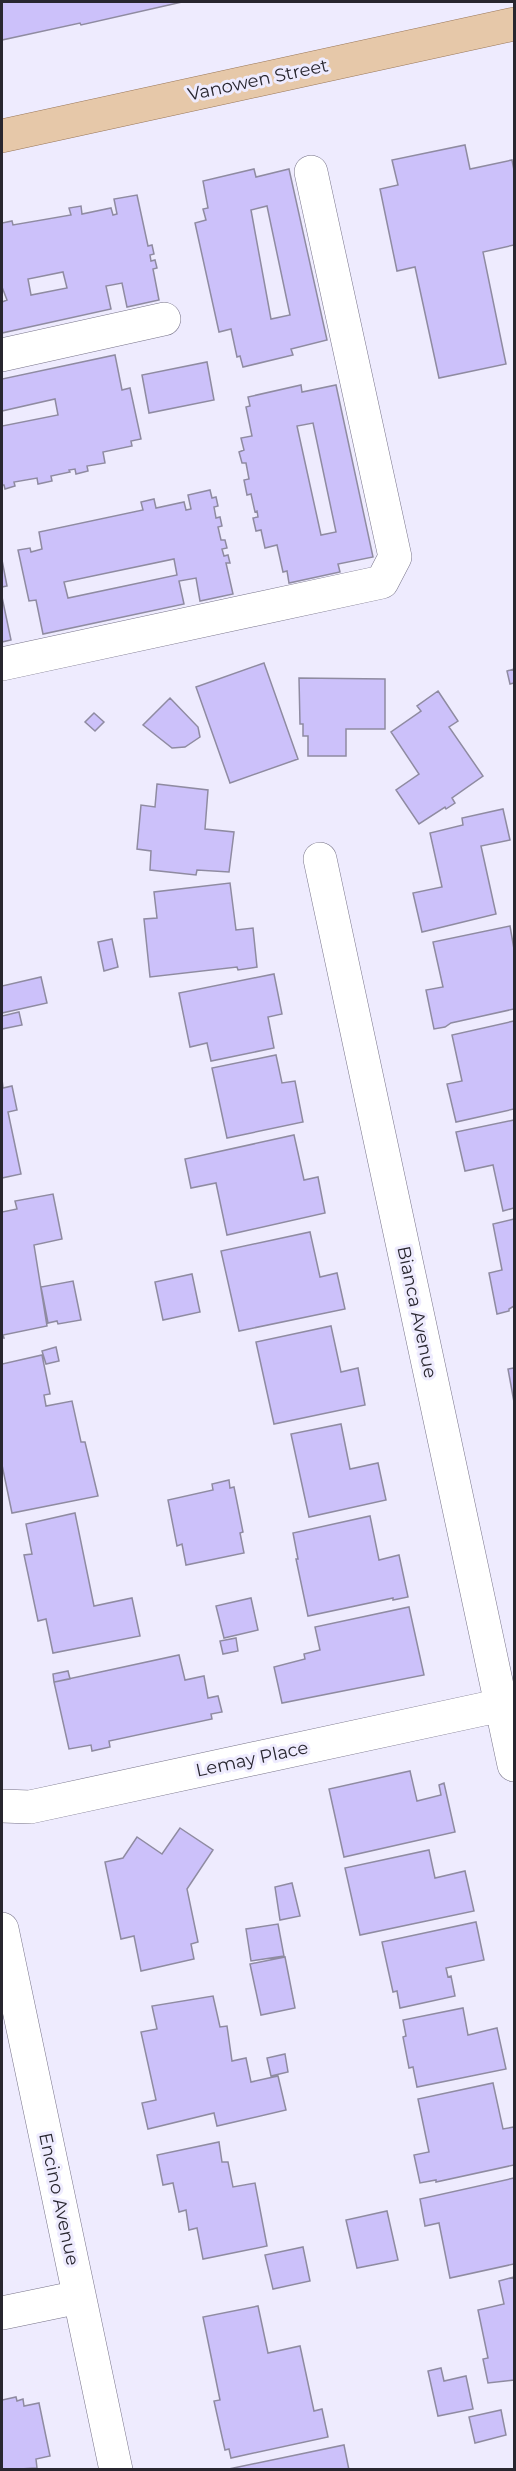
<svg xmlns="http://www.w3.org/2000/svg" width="516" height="2471" font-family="Montserrat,sans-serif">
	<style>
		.building { fill: #ccc1fa; stroke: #8f8ba1; stroke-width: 1.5; fill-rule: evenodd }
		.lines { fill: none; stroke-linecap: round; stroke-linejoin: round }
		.minor-casing { stroke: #777388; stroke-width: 34 }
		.major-casing { stroke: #997759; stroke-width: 34 }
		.minor { stroke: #fff; stroke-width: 33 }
		.major { stroke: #e6c8a9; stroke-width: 33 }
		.labels { text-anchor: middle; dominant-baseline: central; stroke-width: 6; stroke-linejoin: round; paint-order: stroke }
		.street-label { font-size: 18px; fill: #28262f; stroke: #eeebfe }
	</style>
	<rect width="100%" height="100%" fill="#eeebfe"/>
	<path class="building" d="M2,2H182L81,25L80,23L2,40Z
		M465,145L470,169L512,160L514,170V245L483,252L506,364L439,378L415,267L397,271L380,189L398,185L392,160Z
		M254,169L256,177L289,169L327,340L291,349L293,355L243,367L240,356L237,357L231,329L219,332L195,223L206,220L203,209L208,208L203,181ZM267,206L290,315L271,319L251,210Z
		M137,195L148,246L152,245L154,254L150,255L151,261L155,260L157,268L153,269L159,300L127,307L122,283L106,286L111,309L2,333V302L7,300L2,287V223L12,221L13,225L71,215L69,208L81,206L82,214L111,208L113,215L117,214L114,199ZM63,272L67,288L31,295L28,279Z
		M115,355L122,390L130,388L141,439L131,441L132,446L103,452L105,463L87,466L88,471L76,474L75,469L69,470L70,472L51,476L52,481L38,484L37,478L14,482L15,486L5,489L4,485H2V426L58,415L55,399L2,411V379Z
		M207,362L214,400L149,413L142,375Z
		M301,385L302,392L336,385L373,557L338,564L340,572L289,583L287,571L283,572L277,545L265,548L261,530L256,531L253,518L258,517L257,511L255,512L251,494L247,495L244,480L249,479L246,463H242L239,452L244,450L241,438L252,436L246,407L250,406L248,397ZM313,423L336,532L321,535L297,426Z
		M210,490L212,498L216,497L218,506L214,507L216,518L220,517L222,526L218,527L221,540H225L227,548L222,549L224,556L228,555L230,563H226L233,594L200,601L196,578L179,581L184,604L43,634L36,600L29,601L18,550L30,548L31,552L42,549L39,532L143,510L141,502L154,499L156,508L184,502L186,510L191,509L188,495ZM174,559L177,575L68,598L64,582Z
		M2,560L7,586L2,587Z
		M2,597L11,640L2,642Z
		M264,663L298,759L230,783L196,687Z
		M514,669V683L510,684L507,671Z
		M299,678L385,679V729H346V756H308V736H303V724H300Z
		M438,691L458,721L449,727L483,776L452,798L455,803L446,809L445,807L419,824L396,790L419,774L391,732L421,711L417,706Z
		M170,698L198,727L200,737L185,747L172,748L143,725Z
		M94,713L104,722L95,731L85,722Z
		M157,784L208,790L205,829L234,832L229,872L197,870L196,875L150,870L151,851L137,849L141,805L155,807Z
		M503,809L510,840L481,846L496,914L422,932L413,893L442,887L430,833L463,825L462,818Z
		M230,883L236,930L253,928L257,967L238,970L237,967L150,977L144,919L157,918L154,892Z
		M510,926L514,949V1009L451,1023L445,1027L434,1029L426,990L443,987L433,942Z
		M112,939L118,967L104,971L98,942Z
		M274,974L282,1014L268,1017L274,1048L211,1061L207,1043L190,1047L179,993Z
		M41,977L47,1003L2,1013V986Z
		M19,1012L22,1025L2,1029V1016Z
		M514,1021V1109L456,1122L447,1084L462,1081L452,1035Z
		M276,1055L282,1083L295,1081L303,1122L227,1138L212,1068Z
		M2,1079L3,1088L12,1086L17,1110L8,1112L21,1174L2,1178Z
		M514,1120V1208L503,1211L493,1165L465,1171L456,1132Z
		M294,1135L304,1180L318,1177L325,1213L227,1235L216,1183L191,1188L185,1159Z
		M53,1194L62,1239L34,1245L47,1326L3,1335L4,1338H2V1212L17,1209L15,1201Z
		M514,1219V1306L509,1309V1311L497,1314L489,1273L502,1270L493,1224Z
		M310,1232L320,1277L337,1273L345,1309L239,1331L221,1251Z
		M192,1274L200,1312L163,1320L155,1282Z
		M73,1281L81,1320L58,1324L57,1321L48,1323L41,1287Z
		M331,1326L341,1372L358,1368L365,1405L274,1424L256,1342Z
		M56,1347L59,1361L46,1364L42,1351Z
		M42,1355L50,1394L44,1395L46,1406L72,1401L81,1442H85L98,1496L12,1513L2,1465V1364Z
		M514,1368V1402L508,1369Z
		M341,1424L350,1469L378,1463L386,1500L309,1517L291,1434Z
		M229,1480L230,1488L234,1487L243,1532L240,1533L244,1553L186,1565L182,1544L177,1546L168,1500L213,1490L212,1484Z
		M75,1513L94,1606L132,1598L140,1636L53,1653L46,1619L38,1621L24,1555L32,1554L26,1524Z
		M370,1516L379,1560L399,1555L408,1597L393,1600V1598L308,1616L296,1559H298L293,1533Z
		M251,1598L258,1630L224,1638L216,1606Z
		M409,1607L424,1675L282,1703L274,1667L305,1659L304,1654L320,1650L315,1627Z
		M236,1638L238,1651L223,1654L220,1641Z
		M179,1655L185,1680L204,1676L208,1698L218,1696L222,1712L211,1714L212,1719L109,1741L110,1747L92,1751L91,1745L69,1749L54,1682Z
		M68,1671L70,1679L54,1682L53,1674Z
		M410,1771L417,1801L441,1795L439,1785L444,1783L455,1832L344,1857L329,1789Z
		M180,1828L213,1850L187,1889L198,1942L191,1944L194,1959L141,1971L134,1936L121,1939L105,1862L123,1858L137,1837L162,1854Z
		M429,1850L435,1878L465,1871L474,1911L360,1935L345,1868Z
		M292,1883L300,1916L280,1920L275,1887Z
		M476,1922L484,1960L446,1968L448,1977L451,1976L455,1996L400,2008L397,1991L393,1992L382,1942Z
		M278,1924L284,1956L251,1961L246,1929Z
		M285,1957L295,2008L261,2015L250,1964Z
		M213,1996L220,2027L227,2026L232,2061L246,2058L251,2082L278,2076L286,2110L217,2126L214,2113L148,2129L142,2103L156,2100L141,2032L157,2029L152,2006Z
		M463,2008L468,2035L497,2028L506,2069L417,2087L413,2067L409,2068L403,2037L406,2036L403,2020Z
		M285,2054L288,2072L271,2076L267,2058Z
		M493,2083L503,2129L514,2127V2165L436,2182V2180L420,2183L414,2155L429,2152L418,2099Z
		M219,2142L222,2162H228L233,2187L255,2183L267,2246L203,2259L197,2228L189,2230L186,2210L179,2212L173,2183L163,2185L157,2155Z
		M514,2178V2264L450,2278L439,2223L425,2226L420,2199Z
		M387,2211L398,2260L357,2268L346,2220Z
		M303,2247L310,2281L273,2289L265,2255Z
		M514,2277V2380L488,2383L483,2359L488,2358L478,2310L504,2304L499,2281Z
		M258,2306L268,2353L300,2346L314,2411L322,2409L328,2437L231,2458L229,2449L225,2450L214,2401L220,2400L203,2317Z
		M441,2368L444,2381L466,2376L473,2409L438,2416L428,2371Z
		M16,2397L17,2401L23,2399L24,2406L39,2403L50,2456L36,2459L37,2468L2,2470V2400Z
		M501,2410L506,2435L475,2443L469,2417Z
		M344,2445L349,2470H224Z"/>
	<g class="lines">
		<defs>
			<path id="minor" d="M2,355L164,319
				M2,664L382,582L395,557L311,172
				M320,859L514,1765
				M2,1806L30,1807L502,1705
				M2,1929L116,2470
				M2,2313L79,2297"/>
			<path id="major" d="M2,136L514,24"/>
		</defs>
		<use href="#minor" class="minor-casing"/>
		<use href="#major" class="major-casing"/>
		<use href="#minor" class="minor"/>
		<use href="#major" class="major"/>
	</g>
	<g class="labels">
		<g class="street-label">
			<text transform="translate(258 80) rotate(-12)">Vanowen Street</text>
			<text transform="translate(417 1312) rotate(78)">Bianca Avenue</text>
			<text transform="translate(252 1759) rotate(-12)">Lemay Place</text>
			<text transform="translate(59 2199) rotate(78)">Encino Avenue</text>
		</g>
	</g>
	<rect width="516" height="2471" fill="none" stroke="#28262f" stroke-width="6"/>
</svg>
